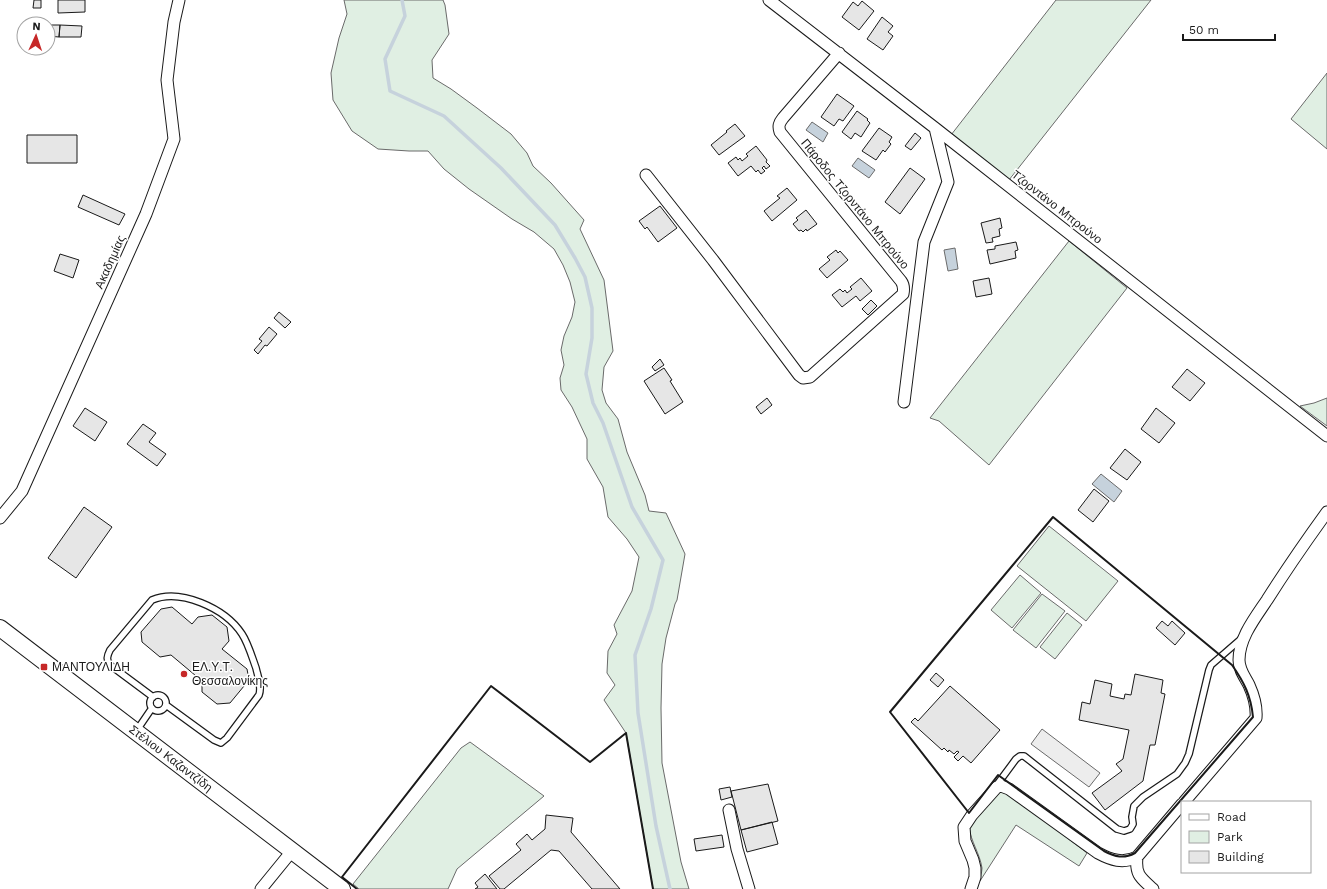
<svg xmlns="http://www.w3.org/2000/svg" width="1327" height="889" font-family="'Work Sans',sans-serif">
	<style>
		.green { fill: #e0efe3; stroke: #6a6a6a }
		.parking { fill: #ededed; stroke: #6a6a6a }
		.water { fill: #c6d2dc; stroke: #6a6a6a }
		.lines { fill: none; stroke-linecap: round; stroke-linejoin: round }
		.stream { stroke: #c6d2dc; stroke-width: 3.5 }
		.building { fill: #e6e6e6; stroke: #1a1a1a }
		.service-casing { stroke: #1a1a1a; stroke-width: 8 }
		.minor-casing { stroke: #1a1a1a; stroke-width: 13 }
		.secondary-casing { stroke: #1a1a1a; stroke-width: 18 }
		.service { stroke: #fff; stroke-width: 5.5 }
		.minor { stroke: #fff; stroke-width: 11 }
		.secondary { stroke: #fff; stroke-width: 16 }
		.wall { stroke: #1a1a1a; stroke-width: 2 }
		.poi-dot { fill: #c62828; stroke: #fff; stroke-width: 1.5 }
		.labels { text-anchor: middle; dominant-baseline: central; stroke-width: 3; stroke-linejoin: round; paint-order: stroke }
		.street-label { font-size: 12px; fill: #1a1a1a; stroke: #fff }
		.poi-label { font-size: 12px; fill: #1a1a1a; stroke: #fff; text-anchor: start }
	</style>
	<rect width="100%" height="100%" fill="#fff"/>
	<path class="green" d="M344,0H443L445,5L449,34L432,60L433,78L451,89L477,108L511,134L527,153L533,166L551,183L584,220L580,229L604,280L613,351L604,367L602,390L606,403L618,419L627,452L645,495L649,511L666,513L685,554L677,600L675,604L666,638L662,664L661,708L662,763L681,862L689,889H653L626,733L604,700L615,685L607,673L608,651L617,634L614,625L632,591L639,557L627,539L608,517L603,487L587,459V439L572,407L561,390L560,378L564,365L561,350L564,336L572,317L575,302L570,282L563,265L554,249L534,232L512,219L469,189L444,169L428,151H409L378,149L352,131L333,100L331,73L339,38L347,14Z
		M1056,0H1151L1009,180L951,135Z
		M1327,73V149L1291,119Z
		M1069,241L1127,288L989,465L939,421L930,418Z
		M1327,398V426L1300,406L1314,403Z
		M1049,526L1118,581L1086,621L1017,566Z
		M1020,575L1041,593L1012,628L991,610Z
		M1042,594L1065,611L1036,648L1013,630Z
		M1067,613L1082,625L1055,659L1040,647Z
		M470,742L544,796L457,869L448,889H359L353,884L461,748Z
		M1001,791L1007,792L1087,853L1079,866L1016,825L980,881C980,877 982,872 982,868C980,854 971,842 969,827L996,793Z"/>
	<path class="parking" d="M1042,729L1100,773L1089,787L1031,744Z"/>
	<path class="water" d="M812,122L828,133L823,142L806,130Z
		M858,158L875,170L869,178L852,166Z
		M955,248L958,269L948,271L944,250Z
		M1101,474L1122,491L1114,502L1092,484Z"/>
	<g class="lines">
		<path class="stream" d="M402,0L405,16L385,59L390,91L444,116L501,168L555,225L575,258L585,277L592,308V338L586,374L593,403L603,423L632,507L663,560L651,609L635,655L638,713L656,826L670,889"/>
	</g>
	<path class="building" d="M34,0H41V8H33Z
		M58,0H85V12L58,13Z
		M862,1L874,11L859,30L842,17L853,2L858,6Z
		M882,17L893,26L888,32L893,36L883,50L867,39Z
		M48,25H60L59,37L48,36Z
		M60,25L82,26L81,37H59Z
		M837,94L854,106L843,121L839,119L834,126L821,117Z
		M857,111L868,119L867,120L870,123L861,137L855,133L851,139L842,132Z
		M735,124L745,136L719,155L711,145L727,132L726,131Z
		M879,128L892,137L889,142L891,144L885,152L883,150L876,160L862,151Z
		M915,133L921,138L911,150L905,146Z
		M27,135H77V163H27Z
		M756,146L767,160L766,162L770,166L766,169L764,166L762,168L765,171L761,174L758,170L756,172L751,166L738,176L728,163L736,157L738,160L740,158L742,161L748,156L746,154Z
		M910,168L925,179L900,214L885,202Z
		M787,188L797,200L772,221L764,211L780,198L777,196Z
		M83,195L125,214L119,225L78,207Z
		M660,206L677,228L658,242L647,227L645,229L639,221Z
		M806,210L817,224L807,231L806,229L803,232L801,230L799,231L793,224L798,220L796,218Z
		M1000,218L1002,228L999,229L1000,236L992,238L993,242L986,243L981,223Z
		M1016,242L1018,250L1015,251L1016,258L990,264L987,250L995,249V246Z
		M836,250L838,253L840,251L848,260L827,278L819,269L830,260L827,257Z
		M60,254L79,260L73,278L54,271Z
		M861,278L872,291L860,301L856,296L842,307L832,295L840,289L843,292L845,290L847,293L852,289L850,287Z
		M989,278L992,294L976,297L973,281Z
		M871,300L877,306L868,315L862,309Z
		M279,312L291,322L285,328L274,318Z
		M269,327L277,334L267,346L265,345L258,354L254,350L262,341L259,339Z
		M660,359L664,365L655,371L652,367Z
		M664,368L672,380L670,381L683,402L665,414L644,381Z
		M1187,369L1205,383L1190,401L1172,387Z
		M767,398L772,405L761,414L756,407Z
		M85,408L107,422L95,441L73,426Z
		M1156,408L1175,423L1159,443L1141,429Z
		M143,424L156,433L149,442L166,454L157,466L127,444Z
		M1125,449L1141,462L1127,480L1110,468Z
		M1094,489L1109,501L1093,522L1078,510Z
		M84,507L112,527L76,578L48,558Z
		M172,607L192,624L198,617L212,615L227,627L229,641L222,649L247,669L249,680L230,703L217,704L202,692V681L171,655L160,657L142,642L141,632L161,609Z
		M1162,621L1168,626L1172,621L1185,633L1175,645L1156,628Z
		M936,673L944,680L938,687L930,680Z
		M1135,674L1163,680L1161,693L1165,694L1155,745H1150L1143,781L1105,810L1092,793L1122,771L1116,764L1123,759L1129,730L1079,720L1082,702L1090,704L1095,680L1112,684L1110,696L1124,699L1125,694L1131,695Z
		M950,686L1000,730L971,763L963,756L958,761L954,757L959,752L957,751L954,754L949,750L948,752L944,748L942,750L911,722L915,718L918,721Z
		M768,784L778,821L741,830L731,791Z
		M730,787L732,797L721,800L719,789Z
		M546,815L573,818L571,832L620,889H592L559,851L551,850L504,889H500L489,876L521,850L516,844L527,834L532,840L545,829Z
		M772,822L778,844L747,852L741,830Z
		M722,835L724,847L696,851L694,839Z
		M485,874L497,889H475L478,887L475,883Z"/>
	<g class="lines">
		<defs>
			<path id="service" d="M150 703a8 8 0 1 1 16 0a8 8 0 1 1-16 0Z
				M153,697L110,665C106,660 107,656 110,650L152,600C180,588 225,608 242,634C248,643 252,657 256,668C258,677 262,687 259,695L227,738L221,743L214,740L166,705
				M137,730L152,708
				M996,786L1016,759L1020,756H1024L1117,829L1124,831L1130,829L1133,824L1132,817L1134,806L1143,797L1177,774L1185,763L1189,754L1209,670L1211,665L1241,639"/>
			<path id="minor" d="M769,0L935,128L1327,436
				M646,175L713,260L799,375L803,378L810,377L903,294C904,289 904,285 901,281L780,132C778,126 779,123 783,118L839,53
				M904,402L924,242L948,182L935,128
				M0,518L22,491L146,214L174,139L167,80L174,22L179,0
				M1184,802L1256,718C1257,706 1254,696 1249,685C1245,677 1239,670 1239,660C1239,638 1255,618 1267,600C1286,570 1306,541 1327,512
				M729,810L737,849L749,889
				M1137,857C1135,875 1141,878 1153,889
				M261,889L292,851
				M971,889L975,877V868L973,860L965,841L964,827L972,815L997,787L1001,786L1009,789L1098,853C1111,860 1123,864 1137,857L1182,804"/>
			<g id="secondary">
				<path id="s1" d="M0,628L342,889"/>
			</g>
		</defs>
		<use href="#service" class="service-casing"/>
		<use href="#minor" class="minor-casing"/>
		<use href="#secondary" class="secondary-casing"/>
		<use href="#service" class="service"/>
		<use href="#minor" class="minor"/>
		<use href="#secondary" class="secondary"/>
		<path class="wall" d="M1053,517L1232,665C1244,682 1251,696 1253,717L1135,853C1124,859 1115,857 1104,851L998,775L969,813L890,712Z
			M357,889L342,877L491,686L590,762L626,733L653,889"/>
	</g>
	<g class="poi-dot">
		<rect x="40" y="663" width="8" height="8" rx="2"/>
		<circle cx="184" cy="674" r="4"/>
	</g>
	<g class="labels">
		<g class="street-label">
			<text transform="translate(855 204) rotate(51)">Πάροδος Τζορντάνο Μπρούνο</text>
			<text transform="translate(1057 207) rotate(38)">Τζορντάνο Μπρούνο</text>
			<text transform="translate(110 262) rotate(-66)">Ακαδημίας</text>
			<text stroke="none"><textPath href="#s1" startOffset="215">Στέλιου Καζαντζίδη</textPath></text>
		</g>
		<g class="poi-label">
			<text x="52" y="667">ΜΑΝΤΟΥΛΙΔΗ</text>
			<text x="192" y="667">ΕΛ.Υ.Τ.<tspan x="192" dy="14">Θεσσαλονίκης</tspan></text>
		</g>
	</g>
	<rect x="1181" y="801" width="130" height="72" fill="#ffffff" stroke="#a3a3a3"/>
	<rect x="1189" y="814" width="20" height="6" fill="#ffffff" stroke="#a3a3a3"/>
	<text x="1217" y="821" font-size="12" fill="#1a1a1a">Road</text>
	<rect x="1189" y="831" width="20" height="12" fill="#e0efe3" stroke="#a3a3a3"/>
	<text x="1217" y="841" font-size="12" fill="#1a1a1a">Park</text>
	<rect x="1189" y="851" width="20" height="12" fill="#e6e6e6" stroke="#a3a3a3"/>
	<text x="1217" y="861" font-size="12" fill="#1a1a1a">Building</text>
	<g transform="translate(36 36) rotate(3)"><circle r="19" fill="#ffffff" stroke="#a3a3a3"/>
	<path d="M0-3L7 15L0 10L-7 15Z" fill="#c62828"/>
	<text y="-6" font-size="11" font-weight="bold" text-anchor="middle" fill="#1a1a1a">N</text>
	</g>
	<path d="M1183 34v6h92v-6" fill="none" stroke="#1a1a1a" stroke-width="2"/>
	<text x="1189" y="34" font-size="12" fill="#1a1a1a" stroke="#ffffff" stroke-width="3" paint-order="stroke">50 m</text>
</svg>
